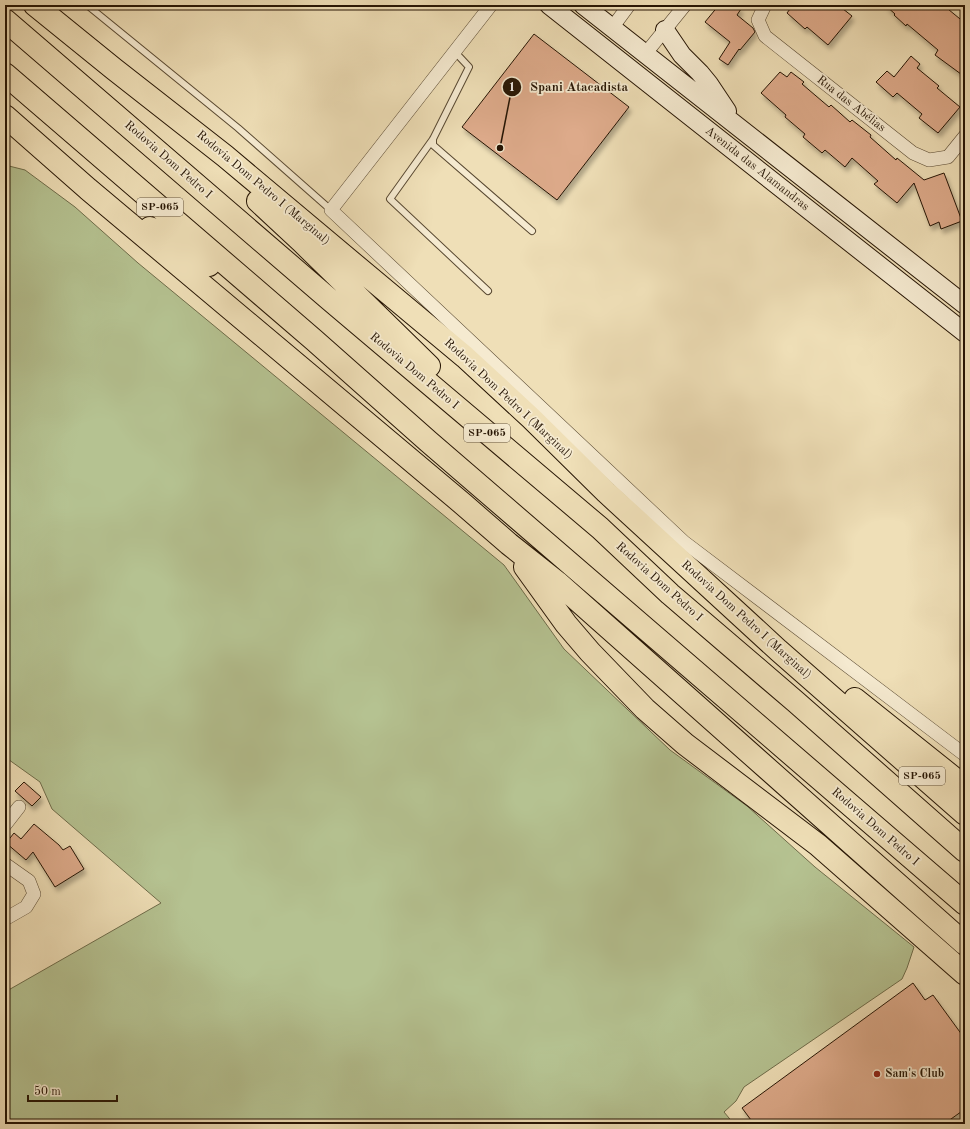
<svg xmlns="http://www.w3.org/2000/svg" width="970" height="1129" font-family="'Old Standard TT',serif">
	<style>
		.green { fill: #b5c291; stroke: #6e6c4a }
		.building { fill: #ddaa8a; stroke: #261504; filter: url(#shadow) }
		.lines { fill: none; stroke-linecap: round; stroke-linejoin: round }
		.lane-casing { stroke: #584831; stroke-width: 8 }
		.street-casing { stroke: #584831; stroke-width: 14 }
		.secondary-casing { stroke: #261504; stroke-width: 20 }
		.highway-casing { stroke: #261504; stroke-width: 24 }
		.lane { stroke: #f5ead0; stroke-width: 6 }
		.street { stroke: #f5ead0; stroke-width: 13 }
		.secondary { stroke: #f5ead0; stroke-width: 18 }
		.highway { stroke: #efdfb7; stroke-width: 22 }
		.poi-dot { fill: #8f2418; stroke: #f5ead0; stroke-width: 1.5 }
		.labels { text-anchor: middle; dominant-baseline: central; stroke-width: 3.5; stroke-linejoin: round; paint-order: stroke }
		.shield { fill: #f5ead0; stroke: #645541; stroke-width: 1 }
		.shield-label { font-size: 11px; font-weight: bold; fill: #261504 }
		.street-label { font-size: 12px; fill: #261504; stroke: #f5ead0 }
		.poi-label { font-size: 12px; font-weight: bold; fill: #261504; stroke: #f5ead0; text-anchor: start }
		.leader { fill: none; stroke: #261504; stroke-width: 1.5 }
		.callout-dot { fill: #261504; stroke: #f5ead0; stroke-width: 1.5 }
		.mark-label { font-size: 12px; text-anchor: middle; font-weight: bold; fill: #fff }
		.callout-label { font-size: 13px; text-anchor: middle; font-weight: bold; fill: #261504; stroke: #f5ead0; stroke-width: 3.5; stroke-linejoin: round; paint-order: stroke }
	</style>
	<defs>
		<filter id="shadow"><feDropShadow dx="2.5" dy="4.5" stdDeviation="2" flood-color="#0004"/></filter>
	</defs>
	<rect width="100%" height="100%" fill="#efdfb7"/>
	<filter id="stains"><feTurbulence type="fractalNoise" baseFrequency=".005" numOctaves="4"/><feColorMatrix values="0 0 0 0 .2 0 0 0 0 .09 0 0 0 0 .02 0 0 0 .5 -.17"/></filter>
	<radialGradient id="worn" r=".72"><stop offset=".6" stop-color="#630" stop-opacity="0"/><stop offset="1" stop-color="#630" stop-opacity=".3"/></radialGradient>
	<path class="green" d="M5,165L25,170L75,207L138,263L504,565L564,649L670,750L747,806L815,867L914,947L907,968L902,979L744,1087L736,1101L724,1112L734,1124H5V992L161,903L52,809L40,782L5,757Z"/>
	<path class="building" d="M719,5H736L741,9L737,15L753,28L755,32L740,50L739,49L728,65L719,59L730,42L705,22Z
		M793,5H838L852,16L828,45L807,27L805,29L787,13Z
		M885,5H943L965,23V77L935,55L938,50L907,24L906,26L894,15L895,14Z
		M534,34L629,107L557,200L462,127Z
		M911,56L920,64L917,68L939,86L937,88L960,107L938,133L919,118L922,114L897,93L893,97L876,82L887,71L894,77Z
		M780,72L787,77L791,72L804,82L802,84L829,107L831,105L850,122L852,120L871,135L870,137L896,160L897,158L924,180L944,173L962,221L941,229L939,222L930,226L914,183L897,203L874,184L878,181L852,158L845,167L825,150L822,153L803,137L805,134L785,117L786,115L761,93Z
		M24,782L41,797L32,806L15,791Z
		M34,824L59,845L63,850L70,846L84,869L55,887L33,852L26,860L6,843L14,833L21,839Z
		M913,983L925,1000L933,995L965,1039V1109L944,1124H754L742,1108Z"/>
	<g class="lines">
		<defs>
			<path id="lane" d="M87,5L238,128L331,210
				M455,52L469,67L433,139L390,199L488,291
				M433,139V145L532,231"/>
			<path id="street" d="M491,5L331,210L684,542L965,755
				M765,5L758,20L765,36L913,153L929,160L948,157L965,136
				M612,28L629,5
				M646,53L685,5
				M5,825L19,807
				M5,864L29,881L34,894L26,907L5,919"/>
			<path id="secondary" d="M549,5L965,333
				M583,5L965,305
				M665,30L682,55L700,73L709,84L727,111"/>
			<path id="highway" d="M35,5L114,69L225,156L368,276L465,357L531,418L606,492L778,650L965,814
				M5,20L329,299L600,528L670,594L796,702L965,851
				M5,74L314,340L429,442L965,904
				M5,116L88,189L463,504L509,544L557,582L965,944
				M258,201L301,241L429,366
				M150,228L188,251L209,265
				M525,567L566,624L590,652L645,709L685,744L818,845L965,974
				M855,699L965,787"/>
		</defs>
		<use href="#lane" class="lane-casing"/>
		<use href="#street" class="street-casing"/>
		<use href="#secondary" class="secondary-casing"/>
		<use href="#highway" class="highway-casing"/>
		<use href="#lane" class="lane"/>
		<use href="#street" class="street"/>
		<use href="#secondary" class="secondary"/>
		<use href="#highway" class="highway"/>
	</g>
	<circle class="poi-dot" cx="877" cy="1074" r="4"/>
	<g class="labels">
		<g class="shield">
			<rect x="137" y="198" width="46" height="18" rx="3"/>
			<rect x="464" y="424" width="46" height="18" rx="3"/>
			<rect x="899" y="767" width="46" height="18" rx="3"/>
		</g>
		<g class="shield-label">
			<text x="160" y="207">SP-065</text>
			<text x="487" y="433">SP-065</text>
			<text x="922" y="776">SP-065</text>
		</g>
		<g class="street-label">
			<text transform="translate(851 104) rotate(38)">Rua das Abélias</text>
			<text transform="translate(168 160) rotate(41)">Rodovia Dom Pedro I</text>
			<text transform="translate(757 169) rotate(38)">Avenida das Alamandras</text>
			<text transform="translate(263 188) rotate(40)">Rodovia Dom Pedro I (Marginal)</text>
			<text transform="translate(414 371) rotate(40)">Rodovia Dom Pedro I</text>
			<text transform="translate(508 399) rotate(43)">Rodovia Dom Pedro I (Marginal)</text>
			<text transform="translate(659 582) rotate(42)">Rodovia Dom Pedro I</text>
			<text transform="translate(746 620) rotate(42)">Rodovia Dom Pedro I (Marginal)</text>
			<text transform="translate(875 827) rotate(41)">Rodovia Dom Pedro I</text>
		</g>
		<g class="poi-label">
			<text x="885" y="1074">Sam's Club</text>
		</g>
	</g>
	<path class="leader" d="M500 148L512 87"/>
	<g class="callout-dot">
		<circle cx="500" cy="148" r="4"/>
		<circle cx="512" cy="87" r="10"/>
	</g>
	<g class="mark-label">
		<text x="512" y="91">1</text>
	</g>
	<g class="callout-label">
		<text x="579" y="91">Spani Atacadista</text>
	</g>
	<rect width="970" height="1129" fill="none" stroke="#efdfb7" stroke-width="20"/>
	<rect x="6" y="6" width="958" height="1117" fill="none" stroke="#261504" stroke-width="2"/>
	<rect x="10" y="10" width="950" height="1109" fill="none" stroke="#261504"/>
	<path d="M28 1095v6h89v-6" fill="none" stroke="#261504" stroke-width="2"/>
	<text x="34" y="1095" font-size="12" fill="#261504" stroke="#f5ead0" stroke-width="3" paint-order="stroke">50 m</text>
	<rect width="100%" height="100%" filter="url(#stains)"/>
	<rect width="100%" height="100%" fill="url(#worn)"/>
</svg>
